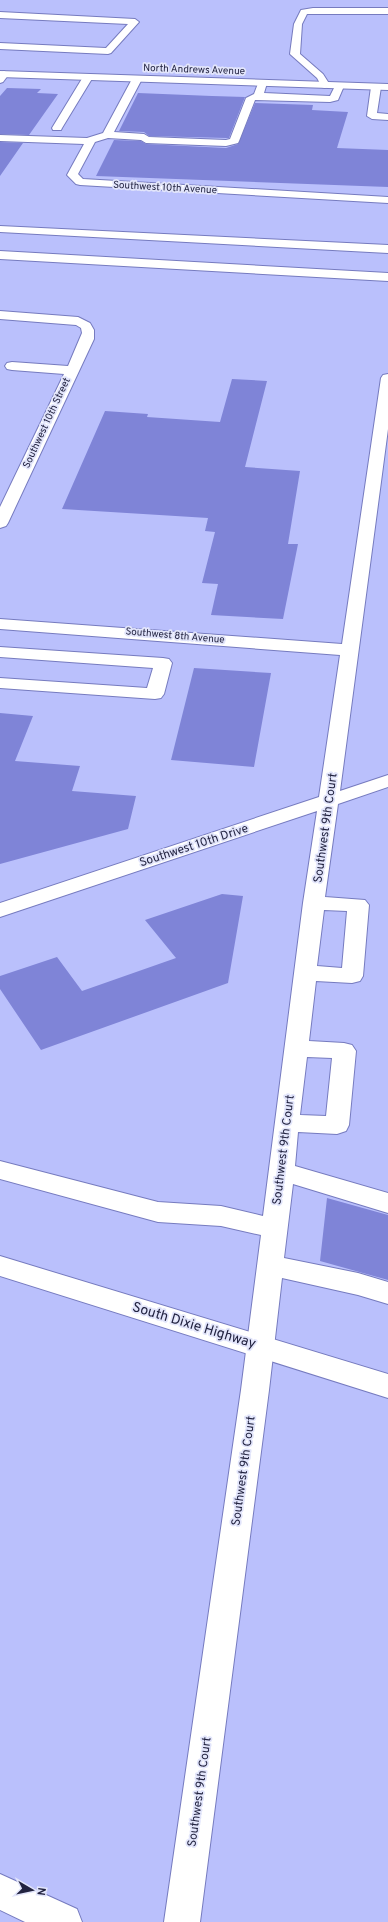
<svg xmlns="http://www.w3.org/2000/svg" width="388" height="1922" font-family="Overpass,sans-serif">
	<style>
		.building { fill: #7f84d7 }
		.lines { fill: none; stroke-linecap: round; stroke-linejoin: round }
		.minor-casing { stroke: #767bbf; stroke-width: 2 }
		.major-casing { stroke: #767bbf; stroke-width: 2 }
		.highway-casing { stroke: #767bbf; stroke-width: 2 }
		.minor { fill: #fff; fill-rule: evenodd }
		.major { fill: #fff; fill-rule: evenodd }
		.highway { fill: #fff; fill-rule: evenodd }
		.labels { text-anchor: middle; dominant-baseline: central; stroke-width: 3.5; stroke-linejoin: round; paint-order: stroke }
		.far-street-label { font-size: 10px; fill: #222340; stroke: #e2e5fb }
		.street-label { font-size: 12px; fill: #222340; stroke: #e2e5fb }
		.near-street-label { font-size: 14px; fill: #222340; stroke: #e2e5fb }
	</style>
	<rect width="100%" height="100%" fill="#bac0fc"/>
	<path class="building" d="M7,88L41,89L37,93L58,94L29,135L0,134V96Z
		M138,93L212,96L245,97L229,138H226L149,136L144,132L119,131Z
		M255,103L313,105L312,110L348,112L337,148L388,150V187L96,176L114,140L141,141L146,144L226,148L238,144Z
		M0,142L23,143L0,176Z
		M232,379L267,381L245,467L300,471L288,544H298L283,619L211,615L218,584L202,583L215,532L205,531L208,518L62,509L105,411L148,414L147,417L220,422Z
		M194,668L271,673L254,767L171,760Z
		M0,713L33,716L15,761L80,766L72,791L136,796L128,829L0,864Z
		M222,894L243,896L228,983L41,1050L0,989V976L57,957L82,991L176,958L145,920Z
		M327,1198L388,1215V1280L320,1261Z"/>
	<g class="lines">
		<defs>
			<path id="minor" d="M313,8H388V14H307L302,24L300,54L323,74L330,85L325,88L322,87L317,78L290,54L294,24L301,10Z
				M0,12L135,19L139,22L111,53L108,54L0,49V43L106,48L128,24L0,18Z
				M4,71L9,74L3,82L0,83V73Z
				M88,74L93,77L62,128L61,130H53L52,128L83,77Z
				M137,76L142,79L114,132L144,134L149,137L226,140L230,139L246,98L254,94L259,81L262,80L267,83L264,93L330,96L336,84H342L344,86L338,100L330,102L255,100L239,141L238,143L226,146L146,143L141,140L108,138L95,142L78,174L83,179L388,197V203L80,185L76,184L67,175L84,144L0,141V135L87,138L103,133L132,79Z
				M376,84L381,87L377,113L388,114V120L372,119L367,116L371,87Z
				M0,311L78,317L90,323L94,330V339L8,523L6,526L0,528V507L64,374L12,370L7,369L5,366L7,363L12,362L68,366L82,333L81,328L76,325L0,319Z
				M388,374V429L340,791L388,775V787L338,804L325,897L365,900L369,905L363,976L360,981L352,983L316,981L309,1041L344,1043L352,1045L356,1051L349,1125L346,1131L337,1134L298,1132L295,1166L388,1193V1213L293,1184L284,1258L358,1273L388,1282V1304L358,1295L282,1278L269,1390L200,1922H164L241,1390L261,1235L221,1226L158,1222L0,1179V1161L158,1202L221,1206L263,1216L303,903L317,811L0,917V903L319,797L340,655L0,629V619L342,644L381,378L383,375ZM324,910L347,911L342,968L317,966ZM307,1057L332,1058L326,1116L300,1115Z
				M0,647L163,658L169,659L172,663L164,694L161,698L155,699L0,688V678L147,688L153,668L0,657Z"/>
			<path id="major" d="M0,71L388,84V90L0,77Z
				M0,1256L388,1374V1398L0,1276Z
				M0,1874L77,1909L82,1922H25L0,1910Z"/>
			<path id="highway" d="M0,226L388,245V253L0,232Z
				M0,251L388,273V281L0,259Z"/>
		</defs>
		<use href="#minor" class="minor-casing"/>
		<use href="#major" class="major-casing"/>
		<use href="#highway" class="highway-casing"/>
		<use href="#minor" class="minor"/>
		<use href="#major" class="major"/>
		<use href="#highway" class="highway"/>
	</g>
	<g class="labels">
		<g class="far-street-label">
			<text transform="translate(194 70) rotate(2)">North Andrews Avenue</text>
			<text transform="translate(165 188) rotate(3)">Southwest 10th Avenue</text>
			<text transform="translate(47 423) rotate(-65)">Southwest 10th Street</text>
			<text transform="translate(175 636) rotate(5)">Southwest 8th Avenue</text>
		</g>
		<g class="street-label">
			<text transform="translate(326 828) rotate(-82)">Southwest 9th Court</text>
			<text transform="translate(194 846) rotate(-18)">Southwest 10th Drive</text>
			<text transform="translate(284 1150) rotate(-83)">Southwest 9th Court</text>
			<text transform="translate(244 1471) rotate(-82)">Southwest 9th Court</text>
			<text transform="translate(200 1792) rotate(-82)">Southwest 9th Court</text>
		</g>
		<g class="near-street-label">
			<text transform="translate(194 1326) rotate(17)">South Dixie Highway</text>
		</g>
	</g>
	<g transform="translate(32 1890) rotate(99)" stroke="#e2e5fb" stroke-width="3" paint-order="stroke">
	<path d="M0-3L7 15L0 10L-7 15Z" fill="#222340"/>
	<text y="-6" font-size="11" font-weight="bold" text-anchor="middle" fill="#222340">N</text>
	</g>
</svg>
